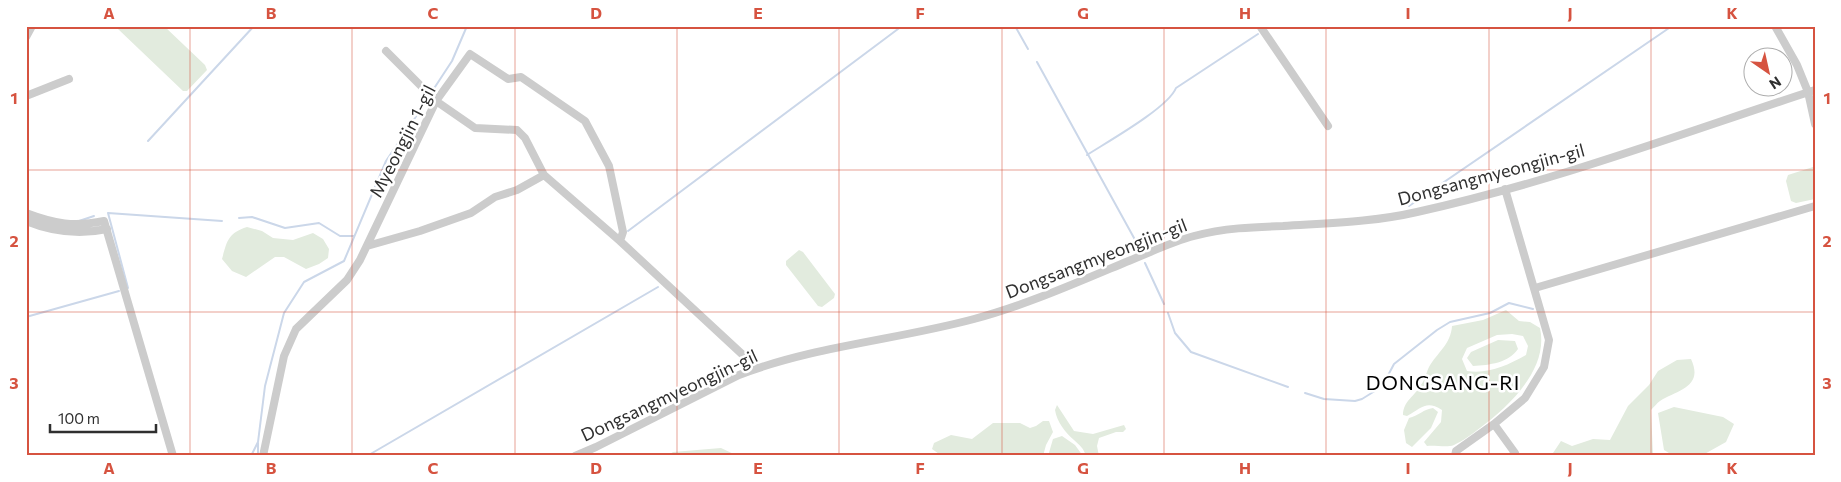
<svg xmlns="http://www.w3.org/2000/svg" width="1841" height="482" font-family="Commissioner,sans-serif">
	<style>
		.green { fill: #e2ebde; fill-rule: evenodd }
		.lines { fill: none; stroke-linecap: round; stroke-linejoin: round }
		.stream { stroke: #cbd7e9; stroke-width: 2 }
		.street { stroke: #ccc; stroke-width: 8 }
		.grid { fill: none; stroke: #d65340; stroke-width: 1; stroke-opacity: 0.55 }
		.labels { text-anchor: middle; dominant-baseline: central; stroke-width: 5; stroke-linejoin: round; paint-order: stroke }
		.street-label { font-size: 18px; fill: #2f2f2f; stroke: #fff }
		.quarter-label { font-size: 20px; letter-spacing: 1px; fill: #000; stroke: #fff }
		.neatline { fill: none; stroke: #d65340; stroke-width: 2 }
		.grid-label { font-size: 16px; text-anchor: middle; font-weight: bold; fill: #d65340 }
	</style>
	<rect width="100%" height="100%" fill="#fff"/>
	<path class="green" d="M117,26H164L205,65L207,70L187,91H183L118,29Z
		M1813,167L1815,169V199L1796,203L1791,201L1786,181L1788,175Z
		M247,227L262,231L273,238L293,240L313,233L323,239L329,249L328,258L319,264L306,269L284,257H275L246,277L232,271L222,259C227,241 228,233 247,227Z
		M799,250L803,252L835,294L834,298L822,307L818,306L786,265V261Z
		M1506,310L1519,321L1530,322L1540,328C1549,369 1509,406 1480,428C1472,434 1463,441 1454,445C1447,448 1436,445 1427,446L1424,442L1441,422L1442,410C1426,400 1422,408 1407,416L1403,415C1403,401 1415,396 1421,385C1425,380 1426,373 1429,367C1437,353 1451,344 1452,326L1483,320ZM1512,334L1523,336L1528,346L1526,355C1506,366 1489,374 1467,371L1462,359L1467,348L1497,335Z
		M1498,340L1515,341L1518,349C1508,363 1490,365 1473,366L1467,358L1471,352Z
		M1691,359C1704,387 1678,390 1660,401C1657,403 1654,407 1651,410L1653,456H1551L1561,441L1572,446L1593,439L1610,440L1628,406L1649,385L1658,371L1677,360Z
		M1057,405L1074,431L1093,434L1124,425L1126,429L1123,432H1116L1099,438L1097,446L1099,456H1086C1083,447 1080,446 1074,440C1065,432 1057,422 1055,410Z
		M1674,407L1723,417L1734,424L1726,442L1701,456H1674L1664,450L1658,413Z
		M1433,408L1438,412L1431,428L1412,447L1406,443L1404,430L1409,418C1418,416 1424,409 1433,408Z
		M1043,421H1049L1053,432L1046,445L1043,456H942L932,449L934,443L951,435L972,439L993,423H1020L1030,428L1036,426Z
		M1062,436L1075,445L1083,456H1073L1072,454L1063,453L1062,456H1048L1053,439Z
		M721,448L738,456H667L673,452Z"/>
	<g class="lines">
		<path class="stream" d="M1015,26L1028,49
			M1037,62L1139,247
			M431,93L452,61L467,26
			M148,141L254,26
			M1087,155C1107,142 1168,108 1176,88L1258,34
			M1409,206L1672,26
			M239,218L252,217L285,228L319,223L340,236H354
			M79,221L94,216
			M628,231L902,26
			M1145,263L1164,304
			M128,288L108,213L222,221
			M1168,313L1175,333L1191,352L1288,387
			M26,317L119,291
			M1305,393L1324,399L1355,401L1362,399L1378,389L1384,383L1394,364L1437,330L1450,322L1490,313L1509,303L1533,309
			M258,443V453
			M251,456L258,442L265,386L284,313L304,282L344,261L386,161L429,97
			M367,456L658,287"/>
		<path class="street" d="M1260,26L1328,126
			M1775,26L1797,65L1808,92L1815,124
			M26,37L32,26
			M386,51L436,101L475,128L517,130L525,138L544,175L620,241
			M26,96L69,79
			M26,213C55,224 74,227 104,221L173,456
			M26,221C53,232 79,235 107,229
			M367,246L420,231L471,213L495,197L517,190L544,175
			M1535,288L1815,206
			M1494,424L1515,453L1512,456
			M263,456L284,356L296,329L347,280L360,260L436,101L470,54L508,79L521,77L585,121L609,166L623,232L620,241L757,368
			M575,456L596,447L739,375C814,346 896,340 974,319C1026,305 1076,283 1126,262C1149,253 1171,242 1194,236C1224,228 1253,227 1283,226C1328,223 1374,222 1417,212C1553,182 1683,133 1815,90
			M1455,456L1456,451L1494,424L1525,398L1544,367L1549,340L1505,189"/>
	</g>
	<path class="grid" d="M190,26V456M352,26V456M515,26V456M677,26V456M839,26V456M1002,26V456M1164,26V456M1326,26V456M1489,26V456M1651,26V456M26,170H1815M26,312H1815"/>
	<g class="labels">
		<g class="street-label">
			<text transform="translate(402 141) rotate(-63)">Myeongjin 1-gil</text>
			<text transform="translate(1491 174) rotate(-15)">Dongsangmyeongjin-gil</text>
			<text transform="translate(1096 258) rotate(-21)">Dongsangmyeongjin-gil</text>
			<text transform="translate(669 395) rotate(-25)">Dongsangmyeongjin-gil</text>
		</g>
		<g class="quarter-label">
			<text x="1443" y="382">DONGSANG-RI</text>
		</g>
	</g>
	<rect width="1841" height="482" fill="none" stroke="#ffffff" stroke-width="55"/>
	<g transform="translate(1768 72) rotate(146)"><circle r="24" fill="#ffffff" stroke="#acacac"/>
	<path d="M0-4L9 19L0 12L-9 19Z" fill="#d65340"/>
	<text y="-8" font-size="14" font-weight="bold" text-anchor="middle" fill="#2f2f2f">N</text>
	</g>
	<path d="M50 424v8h106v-8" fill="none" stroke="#2f2f2f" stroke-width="2.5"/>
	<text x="58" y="424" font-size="15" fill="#2f2f2f" stroke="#ffffff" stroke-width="4" paint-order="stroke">100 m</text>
	<rect x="28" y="28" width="1786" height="426" class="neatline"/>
	<g class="grid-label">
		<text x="109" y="19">A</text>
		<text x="271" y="19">B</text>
		<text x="433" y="19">C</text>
		<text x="596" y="19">D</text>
		<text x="758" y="19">E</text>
		<text x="920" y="19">F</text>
		<text x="1083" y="19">G</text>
		<text x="1245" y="19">H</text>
		<text x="1408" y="19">I</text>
		<text x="1570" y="19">J</text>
		<text x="1732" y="19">K</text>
		<text x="14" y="104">1</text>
		<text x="1827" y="104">1</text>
		<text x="14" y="247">2</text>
		<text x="1827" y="247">2</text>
		<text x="14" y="389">3</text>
		<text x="1827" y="389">3</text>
		<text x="109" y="474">A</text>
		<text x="271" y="474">B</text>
		<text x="433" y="474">C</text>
		<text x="596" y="474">D</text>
		<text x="758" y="474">E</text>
		<text x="920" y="474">F</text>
		<text x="1083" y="474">G</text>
		<text x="1245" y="474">H</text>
		<text x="1408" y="474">I</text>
		<text x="1570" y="474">J</text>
		<text x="1732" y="474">K</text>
	</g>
</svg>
